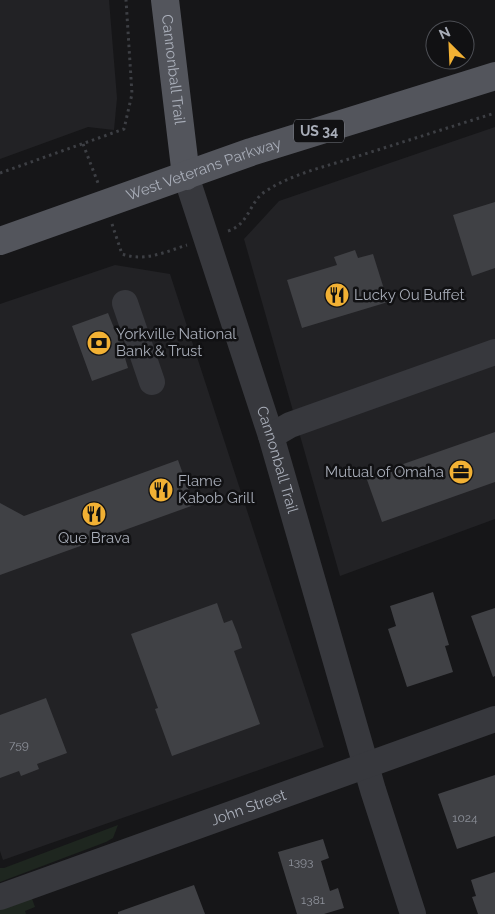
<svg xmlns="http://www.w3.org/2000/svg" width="495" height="914" font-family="Raleway,sans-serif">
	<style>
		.built { fill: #222225 }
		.green { fill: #1e261f }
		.building { fill: #404145 }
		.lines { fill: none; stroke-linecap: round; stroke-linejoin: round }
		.path { stroke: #3d3f44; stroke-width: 3; stroke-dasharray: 2.5 4; stroke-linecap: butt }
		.minor { stroke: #37383d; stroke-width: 26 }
		.major { stroke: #53555c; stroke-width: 28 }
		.labels { text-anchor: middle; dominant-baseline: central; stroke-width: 5; stroke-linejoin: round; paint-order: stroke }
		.number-label { font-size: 12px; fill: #8e929b }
		.shield { fill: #111113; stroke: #7b7e86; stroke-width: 1 }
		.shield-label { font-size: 14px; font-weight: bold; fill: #a8adb8 }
		.street-label { font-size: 15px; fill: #a8adb8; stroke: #111113 }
		.poi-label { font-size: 15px; fill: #a8adb8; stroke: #111113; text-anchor: start }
	</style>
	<rect width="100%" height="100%" fill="#161618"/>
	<path class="built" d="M0,0H109L117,98L114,130L88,127L0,159Z
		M495,127V519L340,576L244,239L279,201Z
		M115,265L170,274L324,747L3,860L0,851V304Z"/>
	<path class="green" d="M118,825L113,838L106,842L0,882V868H4Z
		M31,896L35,907L25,911L26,914H0V909Z"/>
	<path class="building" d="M495,202V268L472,276L453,215Z
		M355,250L358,258L373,254L388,302L302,328L287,280L337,265L334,257Z
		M108,313L114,328L117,326L128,357L125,358L128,368L92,381L72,326Z
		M495,432V482L382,522L366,477Z
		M178,460L194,505L0,575V503L24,516Z
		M433,592L449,645L445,646L453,672L407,687L388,629L396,626L390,606Z
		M217,603L224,623L232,620L238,635L242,648L234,651L260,724L172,756L155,709L158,708L131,634Z
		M495,608V676L493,677L471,616Z
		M46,698L67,753L37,764L39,769L21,776L19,771L0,778V715Z
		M495,775V836L457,849L438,794Z
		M323,839L329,858L321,861L330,891L338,888L344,908L324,914H297L278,852Z
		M495,872V914H478L472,897L476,896L471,880Z
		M194,885L205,914H118V912Z"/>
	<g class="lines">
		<path class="path" d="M83,144L98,183
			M0,173L124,129L132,94L126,0
			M112,224L122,254C145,262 165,252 187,245
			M228,231C250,224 249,201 266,191C292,174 324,167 352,158C400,143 447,128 495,113"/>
		<g class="minor">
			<path id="s1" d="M186,176L271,436L373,790L413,914"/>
			<path d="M125,303L152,382"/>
			<path d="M271,436L290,425L495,352"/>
			<path id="s2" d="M0,897L495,719"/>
		</g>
		<g class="major">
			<path id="s3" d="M165,0L186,176"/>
			<path id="s4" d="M0,241L251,152L495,76"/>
		</g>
	</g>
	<defs>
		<symbol id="restaurant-disc" viewBox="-11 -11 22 22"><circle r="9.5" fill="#f2b134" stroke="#111113"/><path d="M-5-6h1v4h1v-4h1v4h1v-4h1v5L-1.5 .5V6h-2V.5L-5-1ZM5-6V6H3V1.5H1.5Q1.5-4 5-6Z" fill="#111"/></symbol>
		<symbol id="bank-disc" viewBox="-11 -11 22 22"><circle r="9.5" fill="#f2b134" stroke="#111113"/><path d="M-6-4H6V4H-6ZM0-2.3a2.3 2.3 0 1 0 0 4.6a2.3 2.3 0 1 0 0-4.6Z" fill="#111"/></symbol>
		<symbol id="office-disc" viewBox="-11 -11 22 22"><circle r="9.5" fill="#f2b134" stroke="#111113"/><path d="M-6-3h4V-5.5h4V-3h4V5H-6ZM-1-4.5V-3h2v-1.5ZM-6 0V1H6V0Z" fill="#111"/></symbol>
	</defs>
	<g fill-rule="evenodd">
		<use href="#restaurant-disc" x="323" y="281" width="28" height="28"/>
		<use href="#bank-disc" x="85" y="329" width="28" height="28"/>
		<use href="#office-disc" x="447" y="458" width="28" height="28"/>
		<use href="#restaurant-disc" x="147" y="476" width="28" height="28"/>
		<use href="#restaurant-disc" x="80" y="500" width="28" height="28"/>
	</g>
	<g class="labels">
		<g class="number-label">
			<text x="19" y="745">759</text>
			<text x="465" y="818">1024</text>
			<text x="301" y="862">1393</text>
			<text x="313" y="900">1381</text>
		</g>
		<rect class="shield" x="294" y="119.5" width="50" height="23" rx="4"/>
		<g class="shield-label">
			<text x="319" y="131">US 34</text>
		</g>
		<g class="street-label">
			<text stroke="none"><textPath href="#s3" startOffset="70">Cannonball Trail</textPath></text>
			<text stroke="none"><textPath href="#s4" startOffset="216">West Veterans Parkway</textPath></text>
			<text stroke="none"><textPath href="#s1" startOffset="298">Cannonball Trail</textPath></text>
			<text stroke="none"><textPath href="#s2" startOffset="264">John Street</textPath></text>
		</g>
		<g class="poi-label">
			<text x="354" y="295">Lucky Ou Buffet</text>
			<text x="116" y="334">Yorkville National<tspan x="116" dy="17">Bank &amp; Trust</tspan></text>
			<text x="444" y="472" text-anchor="end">Mutual of Omaha</text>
			<text x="178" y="481">Flame<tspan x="178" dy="17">Kabob Grill</tspan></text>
			<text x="94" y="538" text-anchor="middle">Que Brava</text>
		</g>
	</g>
	<g transform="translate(450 45) rotate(336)"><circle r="24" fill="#111113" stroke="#4d4f55"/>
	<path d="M0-4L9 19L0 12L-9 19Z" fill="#f2b134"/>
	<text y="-8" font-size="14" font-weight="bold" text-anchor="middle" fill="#a8adb8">N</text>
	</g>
</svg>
